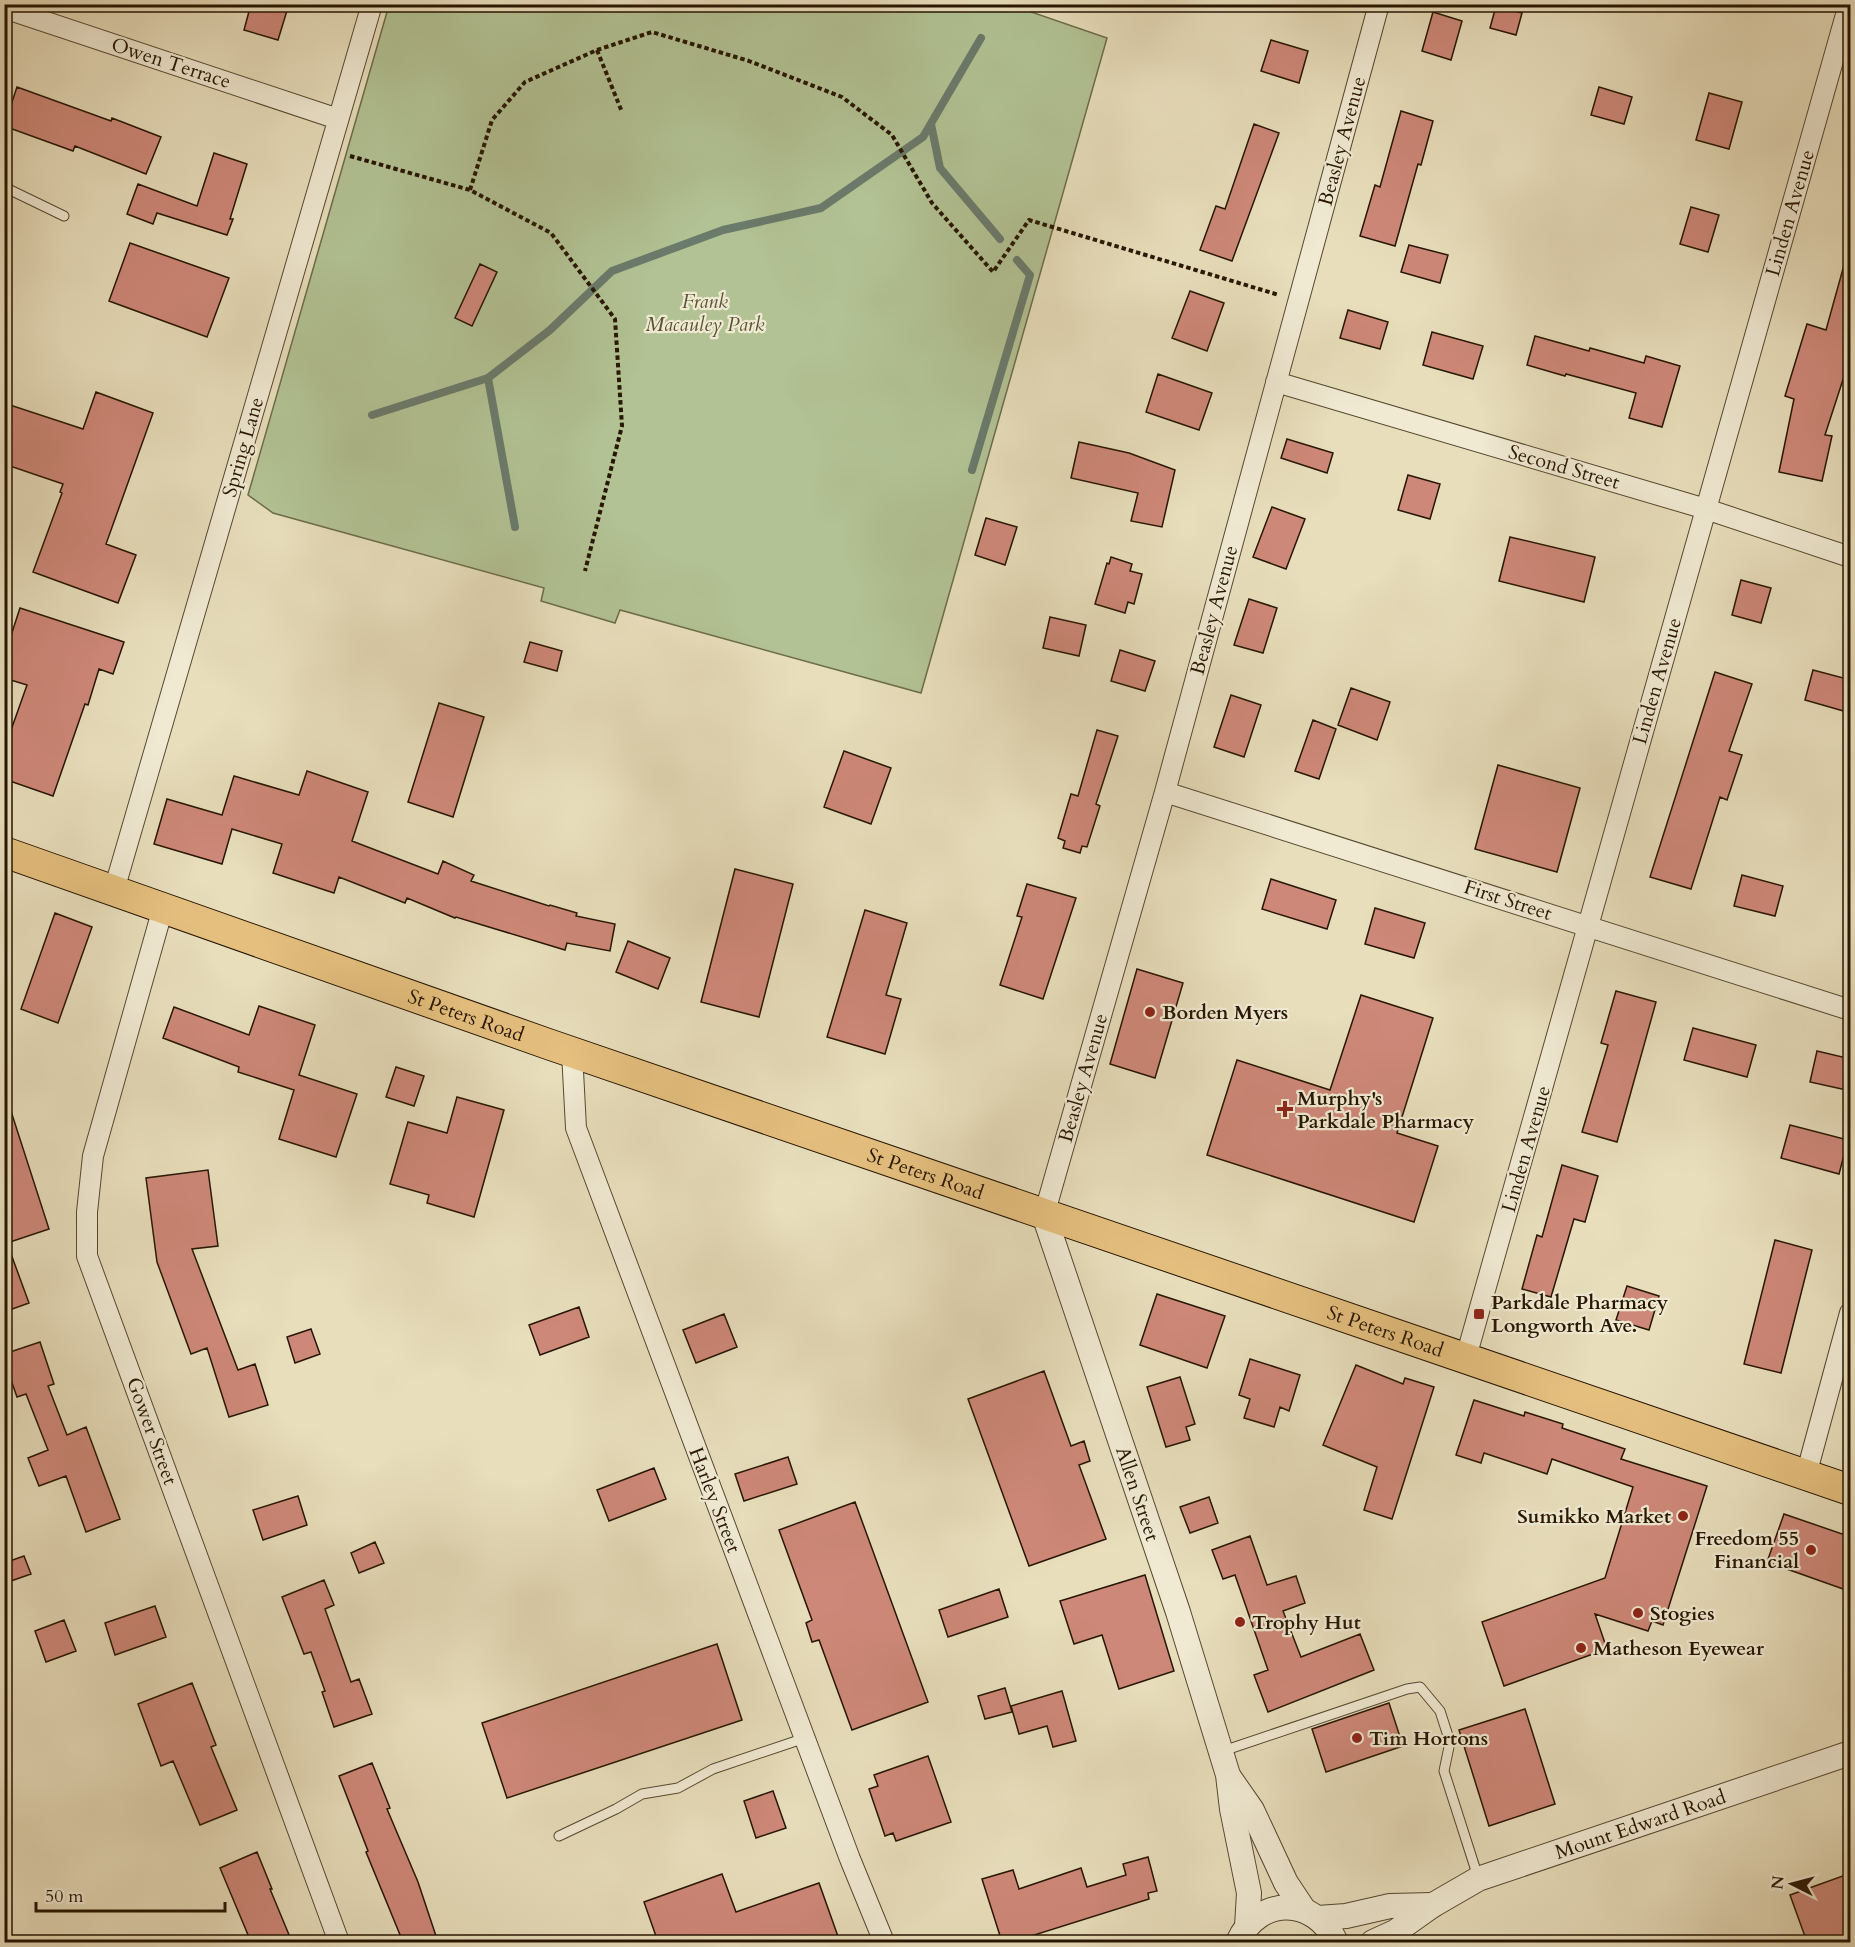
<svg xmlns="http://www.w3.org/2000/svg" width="1855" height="1947" font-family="Cardo,serif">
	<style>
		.green { fill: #b2c294; stroke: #6c6c4a; stroke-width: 1.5 }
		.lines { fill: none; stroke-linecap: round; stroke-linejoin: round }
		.stream { stroke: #6a7a6b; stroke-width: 8 }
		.building { fill: #ce8879; stroke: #271600; stroke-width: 1.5 }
		.service-casing { stroke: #57482f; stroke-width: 11 }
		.minor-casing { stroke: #57482f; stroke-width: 22 }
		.tertiary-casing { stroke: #57482f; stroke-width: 26 }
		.primary-casing { stroke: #271600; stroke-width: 32 }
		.path { stroke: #271600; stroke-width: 4; stroke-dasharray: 4.5 3; stroke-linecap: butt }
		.service { stroke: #f0ead3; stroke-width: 9 }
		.minor { stroke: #f0ead3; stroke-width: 20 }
		.tertiary { stroke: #f0ead3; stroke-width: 24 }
		.primary { stroke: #e4bf7e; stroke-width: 30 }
		.poi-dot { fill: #8f2418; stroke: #f0ead3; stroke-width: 2 }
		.labels { text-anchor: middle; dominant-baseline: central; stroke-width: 4.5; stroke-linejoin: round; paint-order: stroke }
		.street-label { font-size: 20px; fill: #271600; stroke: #f0ead3 }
		.park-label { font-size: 20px; font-style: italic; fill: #585234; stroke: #f0ead3 }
		.poi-label { font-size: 20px; font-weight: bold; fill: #271600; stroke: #f0ead3; text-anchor: start }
	</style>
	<rect width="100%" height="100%" fill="#e8debc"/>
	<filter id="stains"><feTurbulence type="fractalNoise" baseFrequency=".00333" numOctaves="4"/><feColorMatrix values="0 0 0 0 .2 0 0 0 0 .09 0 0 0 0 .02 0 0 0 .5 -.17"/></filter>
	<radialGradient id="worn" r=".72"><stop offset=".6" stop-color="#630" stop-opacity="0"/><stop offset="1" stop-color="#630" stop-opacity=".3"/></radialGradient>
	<path class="green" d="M809,4L821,9L823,4H1008L1107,38L921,693L620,610L615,623L541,601L544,588L273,513L248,495L389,5Z"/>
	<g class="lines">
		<path class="stream" d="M931,124L940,168L1000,239
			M372,415L488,378
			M972,470L1030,275L1017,260
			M515,527L488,378L550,330L612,271L723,230L821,208L923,137L981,38"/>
	</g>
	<path class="building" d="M251,4H289L278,40L244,30Z
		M1496,6L1522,13L1516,35L1490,28Z
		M1433,12L1462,21L1451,60L1422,51Z
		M1271,40L1308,51L1299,83L1261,71Z
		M17,87L111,121L112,118L161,137L146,174L75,146L73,151L4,126Z
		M1599,87L1632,97L1624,124L1591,115Z
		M1709,93L1742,102L1729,149L1696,140Z
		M1401,111L1433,121L1421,165L1418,164L1395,246L1360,236L1375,185L1380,187Z
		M1254,124L1279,133L1232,261L1200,250L1216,206L1225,209Z
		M214,153L247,164L230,219H233L227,235L157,213L153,224L127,214L138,184L197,206Z
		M1691,207L1719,215L1708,252L1680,244Z
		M130,243L229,278L207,337L109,301Z
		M1409,245L1448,255L1440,283L1401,272Z
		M480,264L497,272L472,326L455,318Z
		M1844,265L1851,266V355L1825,435L1832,436L1822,481L1779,472L1794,399L1785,396L1807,324L1826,330Z
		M1190,291L1224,303L1207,351L1172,338Z
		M1348,310L1388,322L1380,349L1340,338Z
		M1432,332L1483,346L1473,379L1423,365Z
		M1535,336L1589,351L1590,348L1644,363L1646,356L1680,366L1662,427L1629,418L1636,393L1566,374L1565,376L1527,365Z
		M1158,374L1212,393L1199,430L1146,412Z
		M96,392L153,413L106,544L136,555L118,603L33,572L62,493L60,492L63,484L4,464V403L83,429Z
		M1287,439L1333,453L1327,473L1281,458Z
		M1079,442L1129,453L1175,470L1162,527L1131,521L1138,493L1071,478Z
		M1408,475L1440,484L1430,519L1398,510Z
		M1272,507L1305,519L1286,569L1253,557Z
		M986,518L1017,527L1005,565L975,555Z
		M1510,537L1595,557L1584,602L1499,581Z
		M1111,557L1132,564L1130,571L1142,574L1134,604L1128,602L1125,613L1095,604L1107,563L1109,564Z
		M1741,580L1771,588L1761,623L1732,615Z
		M1249,599L1277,608L1263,653L1234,645Z
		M20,608L124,642L113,674L99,669L88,705L85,704L53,796L4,779V750L27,685L4,678V657Z
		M1050,617L1086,625L1079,656L1043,648Z
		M530,642L562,651L557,671L524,662Z
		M1120,650L1155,661L1145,691L1111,681Z
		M1813,670L1851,680V698L1847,712L1805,700Z
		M1715,672L1752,684L1729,751L1742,755L1727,800L1720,797L1691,889L1650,877Z
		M1351,688L1390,702L1377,740L1338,725Z
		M1231,695L1261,705L1244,757L1214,747Z
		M439,703L484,717L453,817L408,802Z
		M1313,720L1336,729L1319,779L1295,771Z
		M1097,730L1118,736L1096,804L1100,806L1087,847L1082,846L1080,853L1063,848L1065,841L1058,838L1071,794L1078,796Z
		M844,751L891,768L871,824L824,807Z
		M1498,765L1580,788L1557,872L1475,849Z
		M307,771L368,792L352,841L438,874L443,861L474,875L471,881L549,906L550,905L577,913L576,916L615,924L610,951L567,943L565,950L456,917L455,918L407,898L405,903L339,877L334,893L273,873L282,844L232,829L222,864L154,844L167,799L222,815L234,776L299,795Z
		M735,869L793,884L759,1017L701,1002Z
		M1742,875L1783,886L1775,916L1734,906Z
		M1271,879L1336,900L1327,929L1262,909Z
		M1027,884L1076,898L1043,999L1000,985L1022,917L1017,916Z
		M1375,908L1425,923L1414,958L1365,944Z
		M865,910L907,923L886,995L901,999L885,1054L827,1037Z
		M55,913L92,927L58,1023L21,1009Z
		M628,941L670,958L658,989L616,972Z
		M1137,969L1183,983L1155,1078L1110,1064Z
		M1616,991L1656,1002L1617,1142L1582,1132L1608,1045L1601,1043Z
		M1361,995L1433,1018L1397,1133L1438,1146L1414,1222L1207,1155L1237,1060L1330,1090Z
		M259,1006L315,1025L299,1075L357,1094L336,1157L279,1139L294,1090L238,1072L239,1067L163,1038L174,1007L249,1035Z
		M1693,1028L1756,1045L1747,1077L1684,1060Z
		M1817,1051L1851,1059V1091L1810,1082Z
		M396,1067L424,1076L414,1106L386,1097Z
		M457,1097L504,1110L474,1217L427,1203L429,1195L390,1184L408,1122L447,1133Z
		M9,1105L49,1229L7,1243L29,1303L4,1312V1106Z
		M1790,1125L1848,1140L1839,1174L1781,1158Z
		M1562,1165L1598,1176L1585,1222L1574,1219L1551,1297L1522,1289L1537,1235L1542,1237Z
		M208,1170L218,1246L192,1249L238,1370L255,1364L268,1405L229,1417L207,1348L191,1354L157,1262L146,1178Z
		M1775,1240L1812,1250L1781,1373L1744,1364Z
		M1627,1286L1659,1296L1649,1330L1616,1320Z
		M1157,1294L1225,1316L1207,1368L1140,1345Z
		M579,1307L589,1337L540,1355L529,1325Z
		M724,1314L737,1347L696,1363L683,1330Z
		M311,1329L320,1354L295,1363L287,1337Z
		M40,1342L54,1384L48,1386L67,1435L86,1427L120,1519L86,1532L66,1476L39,1486L28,1458L48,1450L26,1394L17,1397L4,1360V1354Z
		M1250,1359L1300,1375L1289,1411L1280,1407L1274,1427L1244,1418L1250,1399L1239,1395Z
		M1356,1365L1403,1384L1405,1378L1434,1387L1392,1519L1364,1510L1377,1467L1323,1445Z
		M1044,1371L1071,1446L1084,1441L1090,1461L1079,1465L1106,1539L1029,1566L968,1399Z
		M1180,1377L1195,1424L1186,1427L1190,1440L1166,1447L1147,1387Z
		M1474,1400L1524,1416L1525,1412L1563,1424L1562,1428L1625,1449L1621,1459L1707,1486L1663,1625L1652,1621L1648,1631L1595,1614L1607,1649L1504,1686L1482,1622L1605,1578L1633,1487L1552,1459L1547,1474L1484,1453L1481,1463L1456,1455Z
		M788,1457L797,1484L744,1501L735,1474Z
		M654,1468L666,1499L609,1521L597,1490Z
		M298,1496L307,1525L263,1540L253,1510Z
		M1209,1497L1218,1523L1190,1533L1180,1507Z
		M855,1502L928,1702L852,1730L819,1640L812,1642L806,1623L812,1620L779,1530Z
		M1784,1514L1851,1537V1577L1846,1590L1767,1562Z
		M1250,1536L1267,1585L1296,1576L1305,1603L1283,1611L1301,1657L1360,1634L1374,1670L1268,1712L1254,1675L1268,1670L1235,1575L1223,1579L1212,1550Z
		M375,1542L384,1563L359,1573L351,1553Z
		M24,1556L31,1574L8,1582L4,1571V1563Z
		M1145,1575L1174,1671L1119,1689L1102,1635L1074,1644L1060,1601Z
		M324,1580L334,1605L325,1609L351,1682L359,1679L372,1714L334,1727L322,1692L325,1691L311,1652L304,1654L282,1597Z
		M999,1589L1008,1617L948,1637L939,1610Z
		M155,1606L166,1637L115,1655L105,1623Z
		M64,1620L76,1651L46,1662L35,1631Z
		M717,1644L742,1720L507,1798L482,1723Z
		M192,1683L216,1745L211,1747L237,1810L200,1825L173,1761L161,1766L138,1704Z
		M1005,1688L1012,1712L985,1719L978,1696Z
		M1062,1691L1076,1741L1053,1747L1047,1726L1019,1734L1011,1706Z
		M1389,1703L1403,1746L1326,1772L1312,1729Z
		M1525,1709L1555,1804L1489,1826L1459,1730Z
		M928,1756L951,1822L896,1841L893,1833L885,1836L869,1789L878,1786L874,1775Z
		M372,1763L390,1808L387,1809L418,1882L438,1942H403L366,1852L368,1851L339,1776Z
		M773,1791L786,1828L756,1838L744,1801Z
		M257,1852L272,1889H270L292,1942H251L220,1868Z
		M1148,1857L1157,1891L1148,1893L1149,1899L1012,1942H1002L982,1879L1013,1870L1019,1889L1081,1868L1087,1887L1126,1875L1123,1864Z
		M1851,1873V1942H1807L1790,1895Z
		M722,1874L736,1912L819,1883L840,1942H658L644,1902Z"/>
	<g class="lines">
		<defs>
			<path id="service" d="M4,187L64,216
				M1223,1751L1407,1689L1420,1687L1440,1711L1450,1742L1444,1771L1478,1877
				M559,1836L616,1809L642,1794L678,1788L713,1769L805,1738"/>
			<path id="minor" d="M4,8L338,119
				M1276,382L1706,509L1850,557
				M1165,792L1850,1010
				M114,890L372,4
				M163,908L93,1156L87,1212V1256L339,1942
				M572,1052L576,1128L850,1859L884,1942
				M1044,1215L1165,792L1379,4
				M1466,1357L1849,4
				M1806,1475L1850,1313"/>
			<g id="tertiary">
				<path id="s1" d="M1044,1215L1178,1612L1228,1775L1232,1809L1249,1893L1247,1926"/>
				<path d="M1229,1777L1252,1810L1286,1883L1304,1910"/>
				<path d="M1318,1918L1346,1916L1390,1906L1433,1905"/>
				<path d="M1238,1942C1259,1895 1315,1897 1336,1942"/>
				<path id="s2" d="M1373,1942L1395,1932L1433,1905L1478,1879L1850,1753"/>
			</g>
			<g id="primary">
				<path id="s3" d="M4,852L548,1044L1850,1490"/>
			</g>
		</defs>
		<use href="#service" class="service-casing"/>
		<use href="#minor" class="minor-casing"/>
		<use href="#tertiary" class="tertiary-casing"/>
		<use href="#primary" class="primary-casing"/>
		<path class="path" d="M597,50L622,112
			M350,156L470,190L551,233L615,319L622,426L585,571
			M470,190L492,120L525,82L597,50L652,32L749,61L842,97L892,135L932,203L993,272L1029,220L1279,295"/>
		<use href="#service" class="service"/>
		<use href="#minor" class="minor"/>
		<use href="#tertiary" class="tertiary"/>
		<use href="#primary" class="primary"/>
	</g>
	<g class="poi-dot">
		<circle cx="1150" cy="1012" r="6"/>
		<path d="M1282 1100h6v6h6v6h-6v6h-6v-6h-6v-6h6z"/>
		<rect x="1473" y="1308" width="12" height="12" rx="3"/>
		<circle cx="1683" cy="1516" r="6"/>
		<circle cx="1811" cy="1550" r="6"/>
		<circle cx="1638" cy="1613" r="6"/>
		<circle cx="1240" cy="1622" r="6"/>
		<circle cx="1581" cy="1648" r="6"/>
		<circle cx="1357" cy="1738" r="6"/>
	</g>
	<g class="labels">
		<g class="street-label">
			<text transform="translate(171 63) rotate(18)">Owen Terrace</text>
			<text transform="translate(1342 141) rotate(-75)">Beasley Avenue</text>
			<text transform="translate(1790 213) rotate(-74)">Linden Avenue</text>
			<text transform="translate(243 447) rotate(-74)">Spring Lane</text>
			<text transform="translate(1564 467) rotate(16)">Second Street</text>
			<text transform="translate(1214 610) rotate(-75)">Beasley Avenue</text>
			<text transform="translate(1657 681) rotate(-74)">Linden Avenue</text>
			<text transform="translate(1508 900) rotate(18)">First Street</text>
			<text stroke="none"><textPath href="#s3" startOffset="490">St Peters Road</textPath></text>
			<text transform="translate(1083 1078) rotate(-74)">Beasley Avenue</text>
			<text transform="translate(1526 1149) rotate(-74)">Linden Avenue</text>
			<text stroke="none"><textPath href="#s3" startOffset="976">St Peters Road</textPath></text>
			<text stroke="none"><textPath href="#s3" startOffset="1462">St Peters Road</textPath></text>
			<text transform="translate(152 1431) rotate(70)">Gower Street</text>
			<text stroke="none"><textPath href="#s1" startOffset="294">Allen Street</textPath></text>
			<text transform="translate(715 1500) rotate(69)">Harley Street</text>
			<text stroke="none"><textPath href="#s2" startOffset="294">Mount Edward Road</textPath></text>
		</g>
		<g class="park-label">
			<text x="705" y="301">Frank<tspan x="705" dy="23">Macauley Park</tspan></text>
		</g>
		<g class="poi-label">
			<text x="1162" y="1012">Borden Myers</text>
			<text x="1297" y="1098">Murphy's<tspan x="1297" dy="23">Parkdale Pharmacy</tspan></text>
			<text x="1491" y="1302">Parkdale Pharmacy<tspan x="1491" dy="23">Longworth Ave.</tspan></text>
			<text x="1671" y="1516" text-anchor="end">Sumikko Market</text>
			<text x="1799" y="1538" text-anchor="end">Freedom 55<tspan x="1799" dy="23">Financial</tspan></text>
			<text x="1650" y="1613">Stogies</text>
			<text x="1252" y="1622">Trophy Hut</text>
			<text x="1593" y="1648">Matheson Eyewear</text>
			<text x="1369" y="1738">Tim Hortons</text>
		</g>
	</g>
	<rect width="1855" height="1947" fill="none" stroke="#e8debc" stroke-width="24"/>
	<rect x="6" y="6" width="1843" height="1935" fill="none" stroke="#271600" stroke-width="3"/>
	<rect x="12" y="12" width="1831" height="1923" fill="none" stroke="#271600" stroke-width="1.5"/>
	<g transform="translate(1792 1884) rotate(276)" stroke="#f0ead3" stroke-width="4.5" paint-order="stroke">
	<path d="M0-4.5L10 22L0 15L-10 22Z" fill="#271600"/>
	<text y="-9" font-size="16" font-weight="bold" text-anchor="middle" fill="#271600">N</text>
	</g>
	<path d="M36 1902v9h189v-9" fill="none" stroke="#271600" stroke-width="3"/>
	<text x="45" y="1902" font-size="18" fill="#271600" stroke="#f0ead3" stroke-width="4.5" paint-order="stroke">50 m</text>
	<rect width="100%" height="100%" filter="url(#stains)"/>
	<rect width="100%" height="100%" fill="url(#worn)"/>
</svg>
